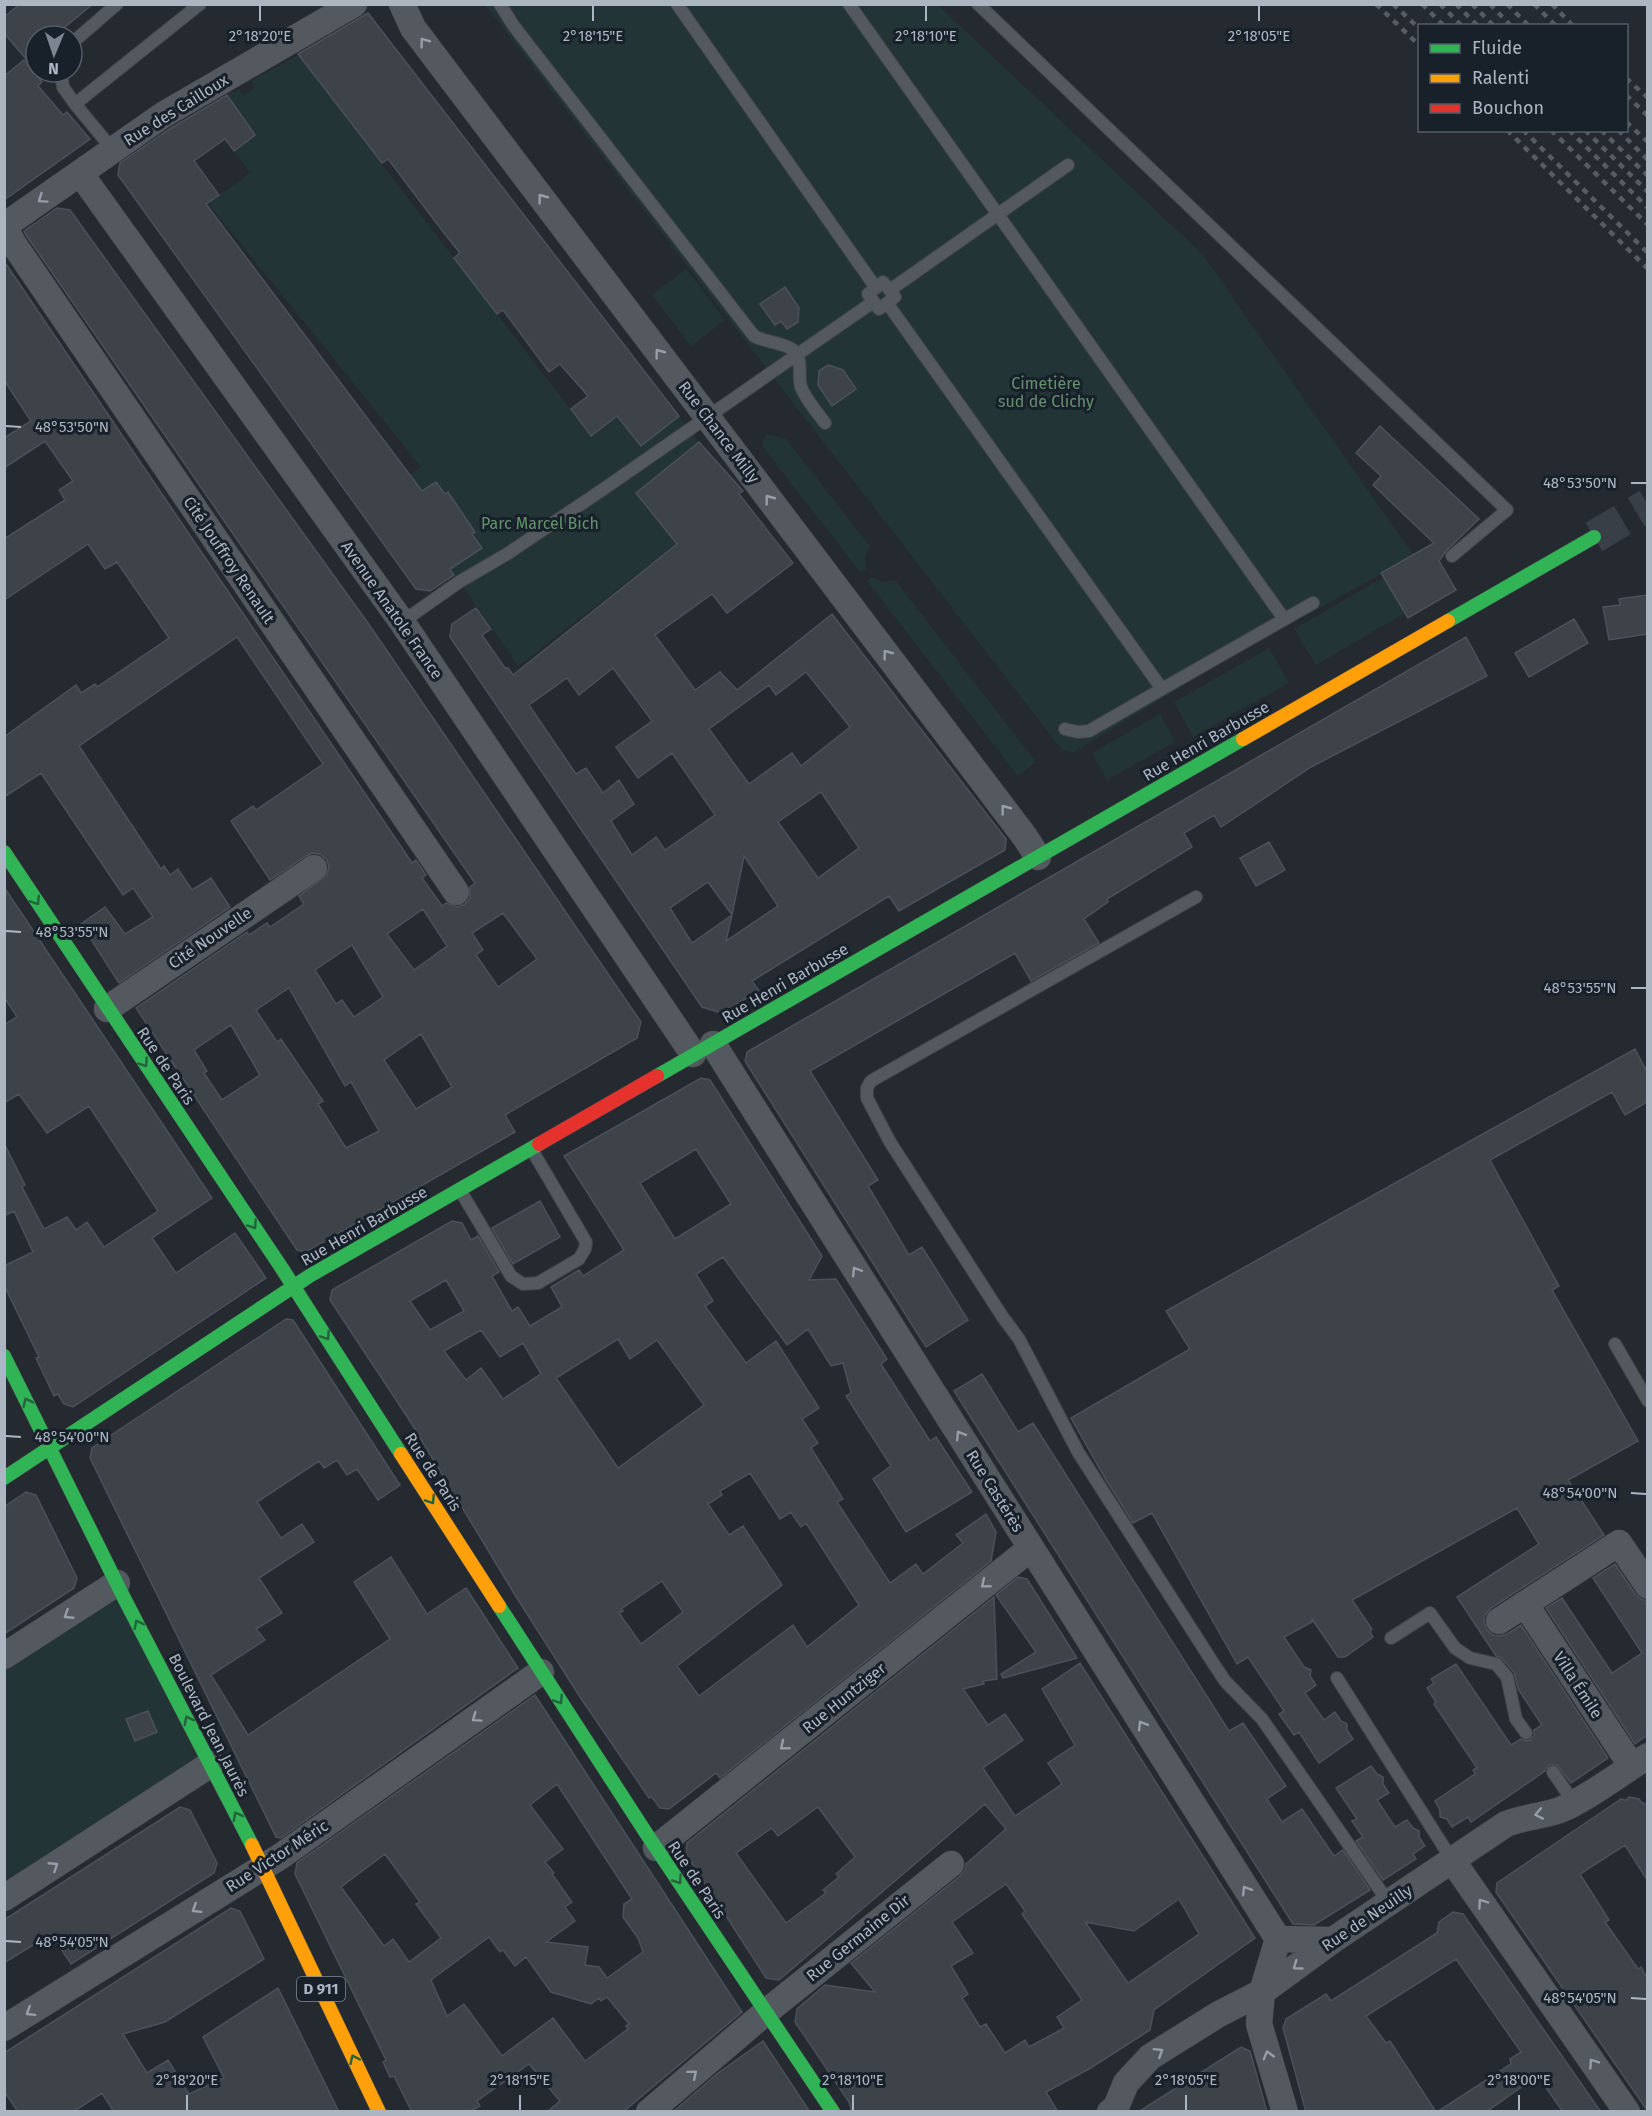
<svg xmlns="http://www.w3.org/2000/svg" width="1652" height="2116" font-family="'Fira Sans',sans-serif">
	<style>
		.green { fill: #223436 }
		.building { fill: #3e4349; stroke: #4b5158; stroke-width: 1.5; fill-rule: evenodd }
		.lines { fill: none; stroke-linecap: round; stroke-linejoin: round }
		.secondary-tunnel { stroke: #383f46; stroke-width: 33; stroke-dasharray: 33 16; stroke-linecap: butt }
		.lane-casing { stroke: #404449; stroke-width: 14 }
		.street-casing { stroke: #404449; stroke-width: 27 }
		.fast-casing { stroke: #404449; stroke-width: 15 }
		.slow-casing { stroke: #404449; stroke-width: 15 }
		.jam-casing { stroke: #404449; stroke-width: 15 }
		.lane { stroke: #54585f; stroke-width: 12 }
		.street { stroke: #54585f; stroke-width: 26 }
		.fast { stroke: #30b455; stroke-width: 14 }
		.slow { stroke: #ff9f0a; stroke-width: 14 }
		.jam { stroke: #e5322d; stroke-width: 14 }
		.rail { stroke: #585c62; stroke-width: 4.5; stroke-dasharray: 6 6; stroke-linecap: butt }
		.oneway { stroke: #969eaa }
		.oneway2 { stroke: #23633d }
		.ticks { fill: none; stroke: #acb6c3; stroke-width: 2 }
		.labels { text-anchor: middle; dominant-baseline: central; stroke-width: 6; stroke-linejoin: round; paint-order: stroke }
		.shield { fill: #18202a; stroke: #808995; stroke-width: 1.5 }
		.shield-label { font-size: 15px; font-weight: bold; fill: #acb6c3 }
		.street-label { font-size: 16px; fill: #acb6c3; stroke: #18202a }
		.park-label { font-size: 16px; fill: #65926e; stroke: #18202a }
		.ticks-label { font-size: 15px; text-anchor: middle; fill: #acb6c3; stroke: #18202a; stroke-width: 6; stroke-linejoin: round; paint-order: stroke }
	</style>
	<rect width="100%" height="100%" fill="#242a30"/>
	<path class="green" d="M485,5H938L1203,255L1414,556L1236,654L1072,753L1062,750Z
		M298,55L591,436L616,417L641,446L679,416L699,442L636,493L676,544L518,666L455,575L397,484L421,467L208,203L250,173L234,151L255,134L227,95L239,89L243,95L255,88L251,81Z
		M686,269L725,320L691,346L652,295Z
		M766,434L786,439L870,546L865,556L866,569L861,573L762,446Z
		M872,577L881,582L895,580L1036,762L1018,776L867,581Z
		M1384,577L1405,613L1316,665L1294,629Z
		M1269,648L1289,683L1193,737L1174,702Z
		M1160,714L1175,742L1107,780L1092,753Z
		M117,1583L211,1764L5,1898V1656Z"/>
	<path class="building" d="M20,4H93L54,36H36V51L26,59L4,33V17Z
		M368,13L679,416L641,446L617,416L591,436L571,409L588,396L560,364L549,372L503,310L497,314L454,258L460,253L444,233L388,159L382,163L298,54Z
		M24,60L42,82L38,86L63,115L67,112L90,139L4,200V76Z
		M227,95L255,135L234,151L225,139L194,161L219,195L206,204L422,491L436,482L445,494L448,492L475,532L472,534L482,548L450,569L454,575L430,591L416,589L118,175L120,163L168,130Z
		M57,208L70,210L368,623L641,1022L637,1038L505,1115L515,1132L306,1252L297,1250L136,1008L247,932L249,935L267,923L270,927L304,904L299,896L327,875L329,866L326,859L320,854L312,853L306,856L270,880L231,821L253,806L256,810L323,764L237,637L79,746L161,869L164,866L170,875L178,869L192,890L211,878L230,907L119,983L81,924L105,907L125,934L153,917L133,888L123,895L41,773L4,797V737L76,685L81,693L95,684L97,687L169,638L117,562L105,569L88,544L4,600V539L65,500L59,490L73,481L45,441L4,468V438L31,421L4,380V261L402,848L412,863L416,860L426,875L422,878L442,906L446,903L457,907L465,904L470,898V887L475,883L26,235L24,231ZM423,909L447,946L414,970L387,934ZM503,913L537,959L498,987L476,955L483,950L472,933ZM352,945L383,997L354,1017L342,1000L336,1004L315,970ZM289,988L345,1086L351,1082L379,1131L346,1148L318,1104L323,1101L281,1039L277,1042L256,1010ZM231,1025L260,1075L222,1100L204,1073L207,1071L194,1050ZM421,1034L452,1087L416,1109L384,1060Z
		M785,287L799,308L798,322L787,329L781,321L775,325L760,304Z
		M828,365L843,370L856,389L832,406L818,385L819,371Z
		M1380,426L1479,519L1447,550L1439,561L1456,590L1408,618L1381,573L1434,543L1373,485L1381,476L1356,453Z
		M699,442L743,491L739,494L793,563L727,613L712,594L655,635L695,690L720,672L737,690L832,614L1006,839L1005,850L899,911L889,896L752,981L759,991L721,1013L702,1007L450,637L452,624L476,608L491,629L482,635L505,668H508L513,675L677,544L636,493ZM613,668L652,721L616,747L638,778L672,753L715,815L665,850L656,837L632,855L611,821L634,804L619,780L603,793L586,768L576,774L529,705L567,678L579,695ZM806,672L850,727L801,766L792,753L749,784L709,729L769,685L776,695ZM821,792L859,848L818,878L778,822ZM744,856L778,906L726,941L732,915L692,943L670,908L708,882L732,915Z
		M1647,595V634L1609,640L1603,607L1620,605L1619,599Z
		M1574,619L1588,643L1529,677L1515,653Z
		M1466,637L1487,676L1311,767L1221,827L1214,815L1184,833L1192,847L1107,899L1108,902L1084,919L1099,943L1031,981L1015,953L810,1071L878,1180L868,1186L909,1255L922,1247L968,1320L926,1347L745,1061L747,1052Z
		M1269,842L1285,870L1256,886L1240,858Z
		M4,887L212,1198L152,1238L176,1273L235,1233L266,1278L73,1407L64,1404L58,1394L54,1396L36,1358L39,1357L4,1285V1266L33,1252L14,1211L4,1216V1143L25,1185L22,1187L44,1229L67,1217L76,1230L87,1222L104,1247L158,1211L89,1106L47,1133L19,1094L4,1103V1025L17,1017L4,997Z
		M1635,1049L1647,1072V1102L1625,1115L1612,1092L1490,1160L1559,1286L1552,1290L1638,1441L1568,1480L1604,1535L1491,1608L1485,1615L1484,1622L1487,1630L1493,1635L1499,1636L1507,1634L1521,1625L1608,1758L1571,1783L1557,1765H1549L1545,1771L1471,1822L1468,1817L1452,1827L1447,1819L1440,1817V1810L1435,1801L1475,1774L1473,1770L1477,1768L1434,1704L1436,1702L1427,1688L1434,1683L1431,1679L1456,1664L1511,1745L1521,1739L1526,1741L1530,1740L1534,1736V1730L1542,1725L1518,1689L1514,1672L1502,1659L1496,1656L1457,1597L1539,1544L1517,1508L1352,1600L1372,1629L1370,1632L1373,1637L1345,1657H1338L1312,1619V1622L1284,1637L1304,1667L1311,1670L1310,1676L1316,1685L1305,1693L1324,1720L1335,1712L1341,1721L1347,1724V1730L1353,1739L1319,1763L1299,1732L1294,1735L1279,1714L1284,1711L1248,1657L1237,1664L1152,1513L1133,1523L1105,1478L1071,1418L1190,1349L1166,1311Z
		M701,1078L710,1080L822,1256L809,1280L836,1279L887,1359L881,1364L930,1441L936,1437L972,1492L906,1532L873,1479L891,1466L846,1396L851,1393L843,1363L831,1366L808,1329L787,1345L723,1257L696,1274L713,1301L705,1306L746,1363L776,1341L819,1408L802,1419L818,1443L811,1448L843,1499L837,1502L890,1583L916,1564L923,1574L963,1543L956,1535L986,1514L996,1532L991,1561L720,1778L716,1773L669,1809L660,1808L651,1796L649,1798L580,1697L515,1595L410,1421L330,1300L332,1290L452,1221L462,1223L471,1240L478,1236L499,1272L492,1276L512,1311L518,1307L530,1326L562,1307L551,1287L579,1270L583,1276L624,1250L564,1156ZM696,1149L731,1204L675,1239L640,1183ZM446,1280L464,1311L430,1330L410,1301ZM481,1330L500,1357L523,1343L541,1374L503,1399L481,1368L466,1380L444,1351ZM618,1339L630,1359L657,1340L704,1405L618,1468L556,1378ZM750,1473L780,1519L791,1512L801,1527L806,1523L859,1605L807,1647L793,1625L699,1696L677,1666L782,1585L743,1526L729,1535L708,1504L722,1495L720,1491ZM662,1581L683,1612L641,1644L619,1613L623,1611L621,1609Z
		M540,1201L560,1237L513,1264L492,1228Z
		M286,1319L293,1320L400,1485L378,1500L357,1469L347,1475L337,1460L324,1468L319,1461L257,1502L281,1538L302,1524L314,1542L259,1578L282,1613L256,1629L265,1640L211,1675L248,1735L390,1639L354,1582L391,1557L427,1614L466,1588L518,1668L281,1838L276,1837L90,1458L92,1448Z
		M982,1374L1018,1432L1033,1423L1229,1731L1243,1723L1286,1786L1267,1799L1282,1822L1302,1809L1334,1856L1343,1850L1370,1890L1314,1925L1293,1924L954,1391Z
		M26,1492L36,1495L77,1578L74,1588L4,1634V1507Z
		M1615,1564L1636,1595L1641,1599L1647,1601V1735L1635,1744L1546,1608L1562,1598L1612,1673L1642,1653L1593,1578Z
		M1018,1577L1027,1579L1077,1658L1003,1678L1001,1674L1036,1652L996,1595Z
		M994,1597L997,1679L983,1681L984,1684L963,1689L988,1725L1005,1714L1023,1740L983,1768L1015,1816L1062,1784L1048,1763L1075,1745L1042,1689L1080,1663L1255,1938L1154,2010L1150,2030L1089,2069L1046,2092L1058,2112H852L849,2102L795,2022L797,2009L825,1985L875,1992L851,1963L960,1876L965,1870L966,1864L1006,1829L985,1804L779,1980L766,1978L686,1854L687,1843ZM818,1807L855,1857L836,1874L839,1877L823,1890L826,1893L786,1923L736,1853L772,1828L778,1836ZM1006,1884L1025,1911L1022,1914L1082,2000L1057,2017L1064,2028L1029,2047L1025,2040L1005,2053L986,2024L980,2027L962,1998L968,1994L951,1966L973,1953L952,1922ZM1179,1899L1199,1934L1128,1983L1085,1922L1134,1931Z
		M535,1695L742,2012L623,2112H547L560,2101L529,2064L477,2101L480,2106L469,2112H412L394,2076L390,2077L383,2062L386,2060L295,1874L297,1863ZM557,1784L632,1899L624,1904L623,1917L638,1938L643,1952L607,1978L599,1967L585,1965L588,1947L546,1942L575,1921L565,1907L572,1902L552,1874L554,1873L545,1862L563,1849L530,1805ZM385,1854L420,1902L416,1904L441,1938L409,1962L393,1939L384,1946L341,1887ZM489,1937L500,1952L503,1950L515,1966L526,1957L551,1992L591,2004L599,1998L601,2001L607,1997L629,2024L626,2026L628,2029L585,2061L553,2018L502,2056L464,2004L447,2016L431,1980Z
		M148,1711L157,1732L135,1741L126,1719Z
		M1371,1766L1377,1774L1383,1777V1784L1389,1793L1377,1800L1395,1827L1407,1820L1413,1828L1419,1831V1837L1425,1846L1413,1854L1416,1859L1383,1880L1356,1841L1363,1837L1352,1821L1357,1819L1336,1788Z
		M1629,1797L1639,1799L1642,1803L1647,1804V1880L1625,1845L1580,1874L1609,1920L1605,1922L1638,1969L1641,1967L1647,1978V2110L1496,1892L1497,1883L1621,1799L1626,1800Z
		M180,1807L190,1810L217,1863L214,1873L71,1964L51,1934L4,1963V1920Z
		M231,1908L240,1911L264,1959L165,2022L123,2034L147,2073L168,2060L189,2094L224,2078L203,2037L278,1988L339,2112H114L102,2093L73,2112H18L4,2091V2053Z
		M1453,1912L1463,1914L1601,2112H1563L1540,2079L1530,2086H1523L1486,2112H1437L1511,2064L1510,2059L1521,2052L1456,1959L1366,2016L1386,2043L1390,2041L1436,2112H1306L1283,2028L1286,2019L1326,1994L1331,2001L1437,1933L1439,1922Z
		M763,2041L810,2112H673L718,2073Z
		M1241,2047L1250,2051L1267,2112H1138Z"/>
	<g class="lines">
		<path class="secondary-tunnel" d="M1594,537L1648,505"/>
		<defs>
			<path id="lane" d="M500,4L513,25L754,336C765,342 779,342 790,348C805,356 797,374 801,387C806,400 817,412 825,423
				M677,4L876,288
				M849,4L1284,619
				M978,4L1507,510L1452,556
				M72,43L117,4
				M61,72L63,87L75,104
				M113,150L75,104L200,4
				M883,282L895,297L879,309L868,294Z
				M890,290L1068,165
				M887,303L1162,689L1313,603
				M402,622L459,582L507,554L605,488L873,302
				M1065,729L1078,732L1089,731L1162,689
				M1196,897L871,1081L867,1088V1098L890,1142L1002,1316L1019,1339L1078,1452L1215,1666L1225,1681L1262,1719L1389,1903
				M460,1190L511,1276L523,1284L538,1283L579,1259L585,1249L586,1242L532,1150
				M1615,1344L1648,1401
				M1391,1638L1430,1613L1455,1648L1470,1658L1496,1664L1507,1677L1516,1719L1526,1733
				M1337,1678L1452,1860
				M1553,1772L1574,1803"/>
			<path id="street" d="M354,4L163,115L4,226L13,243L456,892
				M402,4L413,28L1025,837L1038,857
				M80,173L402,622L693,1054
				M107,1009L314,868
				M713,1044L1278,1939L1262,1992L1259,2024L1285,2112
				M1499,1621L1525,1604
				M4,1656L117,1583
				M1631,1765L1525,1604L1619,1543L1648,1586
				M656,1848L1031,1548
				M1452,1860L1627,2112
				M4,1898L211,1764
				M1278,1939L1333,1940
				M4,2028L281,1856L541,1672
				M649,2112L766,2012L951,1864
				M1110,2112L1116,2107L1126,2083L1150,2057L1219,2014L1262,1992L1333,1940L1506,1824C1524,1817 1543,1816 1560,1810C1587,1799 1622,1772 1648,1756"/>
			<path id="fast" d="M1448,621L1594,537
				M4,852L283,1270L401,1454
				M657,1076L1243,739
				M4,1356L124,1598L252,1845
				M4,1478L311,1275L539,1144
				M499,1606L646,1833L833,2112"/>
			<path id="slow" d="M1243,739L1448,621
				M401,1454L499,1606
				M252,1845L379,2112"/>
			<path id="jam" d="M539,1144L657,1076"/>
		</defs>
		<use href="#lane" class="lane-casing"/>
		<use href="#street" class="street-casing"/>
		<use href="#fast" class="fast-casing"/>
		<use href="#slow" class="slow-casing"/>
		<use href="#jam" class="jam-casing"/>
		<use href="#lane" class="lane"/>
		<use href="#street" class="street"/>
		<use href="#fast" class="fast"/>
		<use href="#slow" class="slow"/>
		<use href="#jam" class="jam"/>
		<path class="rail" d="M1376,4L1420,46
			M1393,4L1420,29
			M1422,4L1444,26
			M1440,4L1462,26
			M1456,4L1478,26
			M1472,4L1494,26
			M1490,4L1511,26
			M1507,4L1529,26
			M1534,4L1556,26
			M1552,4L1573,26
			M1626,78L1648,98
			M1626,95L1648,116
			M1626,122L1648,142
			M1507,130L1648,269
			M1523,130L1648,253
			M1551,130L1648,225
			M1569,130L1648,208
			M1585,130L1648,192
			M1601,130L1648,176
			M1618,130L1648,160"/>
	</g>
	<defs><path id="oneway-chevron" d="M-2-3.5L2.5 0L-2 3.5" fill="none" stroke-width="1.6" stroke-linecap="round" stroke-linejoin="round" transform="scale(1.5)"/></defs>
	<g class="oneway">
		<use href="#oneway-chevron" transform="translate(424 42) rotate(-127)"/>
		<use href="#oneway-chevron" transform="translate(542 198) rotate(-127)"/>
		<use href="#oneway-chevron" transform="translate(42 199) rotate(145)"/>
		<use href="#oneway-chevron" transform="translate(659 353) rotate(-127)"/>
		<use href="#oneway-chevron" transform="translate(769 499) rotate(-127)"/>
		<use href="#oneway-chevron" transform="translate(887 654) rotate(-127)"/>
		<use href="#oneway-chevron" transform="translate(1005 809) rotate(-127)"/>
		<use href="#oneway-chevron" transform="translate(856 1271) rotate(-122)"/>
		<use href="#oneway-chevron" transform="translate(960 1435) rotate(-122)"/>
		<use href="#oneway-chevron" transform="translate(985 1584) rotate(141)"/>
		<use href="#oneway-chevron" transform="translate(68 1615) rotate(147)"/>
		<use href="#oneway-chevron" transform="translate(476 1718) rotate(145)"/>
		<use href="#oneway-chevron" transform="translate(1142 1725) rotate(-122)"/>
		<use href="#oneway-chevron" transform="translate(784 1746) rotate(141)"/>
		<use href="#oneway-chevron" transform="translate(1539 1814) rotate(169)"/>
		<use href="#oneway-chevron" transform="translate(54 1866) rotate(-33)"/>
		<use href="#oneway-chevron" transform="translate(1246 1890) rotate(-122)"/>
		<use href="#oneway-chevron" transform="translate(1482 1903) rotate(-125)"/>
		<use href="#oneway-chevron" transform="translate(196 1909) rotate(148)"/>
		<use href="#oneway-chevron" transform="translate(1297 1966) rotate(144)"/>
		<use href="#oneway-chevron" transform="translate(30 2012) rotate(148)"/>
		<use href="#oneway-chevron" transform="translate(1159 2052) rotate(-32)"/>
		<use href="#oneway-chevron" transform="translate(1268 2055) rotate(-106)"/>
		<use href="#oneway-chevron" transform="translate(1593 2063) rotate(-125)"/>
		<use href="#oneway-chevron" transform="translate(693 2074) rotate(-40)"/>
	</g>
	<g class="oneway2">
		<use href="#oneway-chevron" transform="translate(36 901) rotate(57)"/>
		<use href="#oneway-chevron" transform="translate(144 1063) rotate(56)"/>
		<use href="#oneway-chevron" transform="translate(253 1225) rotate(56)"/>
		<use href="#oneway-chevron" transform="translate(326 1336) rotate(57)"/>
		<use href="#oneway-chevron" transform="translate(27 1402) rotate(-116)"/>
		<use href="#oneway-chevron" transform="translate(431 1500) rotate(57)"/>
		<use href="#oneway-chevron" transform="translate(138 1624) rotate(-117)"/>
		<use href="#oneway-chevron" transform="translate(559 1700) rotate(57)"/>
		<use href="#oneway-chevron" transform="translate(188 1720) rotate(-117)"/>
		<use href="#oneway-chevron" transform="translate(237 1816) rotate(-118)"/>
		<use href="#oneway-chevron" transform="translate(678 1880) rotate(56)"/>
		<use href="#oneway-chevron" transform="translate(354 2059) rotate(-115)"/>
	</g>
	<path class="ticks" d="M260,21V6M593,21V6M926,21V6M1259,21V6M6,426L21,427M1631,483H1646M6,931L21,932M1631,988H1646M6,1436L21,1437M1631,1493L1646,1494M6,1941L21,1942M1631,1998L1646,1999M187,2110V2095M520,2110V2095M853,2110V2095M1186,2110V2095M1519,2110V2095"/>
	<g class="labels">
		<rect class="shield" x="297" y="1977" width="48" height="24" rx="4.5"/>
		<g class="shield-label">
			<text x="321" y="1989">D 911</text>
		</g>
		<g class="street-label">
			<text transform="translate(176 110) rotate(-32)">Rue des Cailloux</text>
			<text transform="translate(719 432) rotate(53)">Rue Chance Milly</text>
			<text transform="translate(229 560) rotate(56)">Cité Jouffroy Renault</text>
			<text transform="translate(392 610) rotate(55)">Avenue Anatole France</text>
			<text transform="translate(1206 741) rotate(-30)">Rue Henri Barbusse</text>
			<text transform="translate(210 938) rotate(-34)">Cité Nouvelle</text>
			<text transform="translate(785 983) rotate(-30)">Rue Henri Barbusse</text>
			<text transform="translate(166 1066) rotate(56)">Rue de Paris</text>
			<text transform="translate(364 1226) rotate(-30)">Rue Henri Barbusse</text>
			<text transform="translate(433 1472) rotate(57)">Rue de Paris</text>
			<text transform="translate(995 1491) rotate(58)">Rue Castérès</text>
			<text transform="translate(1578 1685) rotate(57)">Villa Émile</text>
			<text transform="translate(844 1698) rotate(-39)">Rue Huntziger</text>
			<text transform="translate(209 1725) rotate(63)">Boulevard Jean Jaurès</text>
			<text transform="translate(277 1856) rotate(-33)">Rue Victor Méric</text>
			<text transform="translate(697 1880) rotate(56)">Rue de Paris</text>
			<text transform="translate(1367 1918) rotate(-34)">Rue de Neuilly</text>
			<text transform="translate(858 1938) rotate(-39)">Rue Germaine Dir</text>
		</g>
		<g class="park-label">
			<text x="1046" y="383">Cimetière<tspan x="1046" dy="18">sud de Clichy</tspan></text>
			<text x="540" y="523">Parc Marcel Bich</text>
		</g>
	</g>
	<g class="ticks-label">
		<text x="260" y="41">2°18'20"E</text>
		<text x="593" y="41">2°18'15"E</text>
		<text x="926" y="41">2°18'10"E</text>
		<text x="1259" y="41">2°18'05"E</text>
		<text x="72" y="432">48°53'50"N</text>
		<text x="1580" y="488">48°53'50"N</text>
		<text x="72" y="937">48°53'55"N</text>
		<text x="1580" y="993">48°53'55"N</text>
		<text x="72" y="1442">48°54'00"N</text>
		<text x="1580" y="1498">48°54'00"N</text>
		<text x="72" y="1947">48°54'05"N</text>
		<text x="1580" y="2003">48°54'05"N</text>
		<text x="187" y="2085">2°18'20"E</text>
		<text x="520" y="2085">2°18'15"E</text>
		<text x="853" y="2085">2°18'10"E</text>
		<text x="1186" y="2085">2°18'05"E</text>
		<text x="1519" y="2085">2°18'00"E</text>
	</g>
	<rect width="1652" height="2116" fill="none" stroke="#acb6c3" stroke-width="12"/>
	<rect x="1418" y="24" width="210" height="108" fill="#18202a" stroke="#535c67" stroke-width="1.5"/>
	<rect x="1430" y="44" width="30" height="9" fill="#30b455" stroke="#535c67" stroke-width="1.5"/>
	<text x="1472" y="54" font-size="18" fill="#acb6c3">Fluide</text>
	<rect x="1430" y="74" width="30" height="9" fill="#ff9f0a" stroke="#535c67" stroke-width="1.5"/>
	<text x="1472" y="84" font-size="18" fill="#acb6c3">Ralenti</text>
	<rect x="1430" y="104" width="30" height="9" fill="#e5322d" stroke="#535c67" stroke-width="1.5"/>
	<text x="1472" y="114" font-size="18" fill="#acb6c3">Bouchon</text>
	<g transform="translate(54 54) rotate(182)"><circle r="28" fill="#18202a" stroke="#535c67" stroke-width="1.5"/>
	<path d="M0-4.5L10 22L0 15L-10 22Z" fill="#7c8590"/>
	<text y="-9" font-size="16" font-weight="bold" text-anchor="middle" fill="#acb6c3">N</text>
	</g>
</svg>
